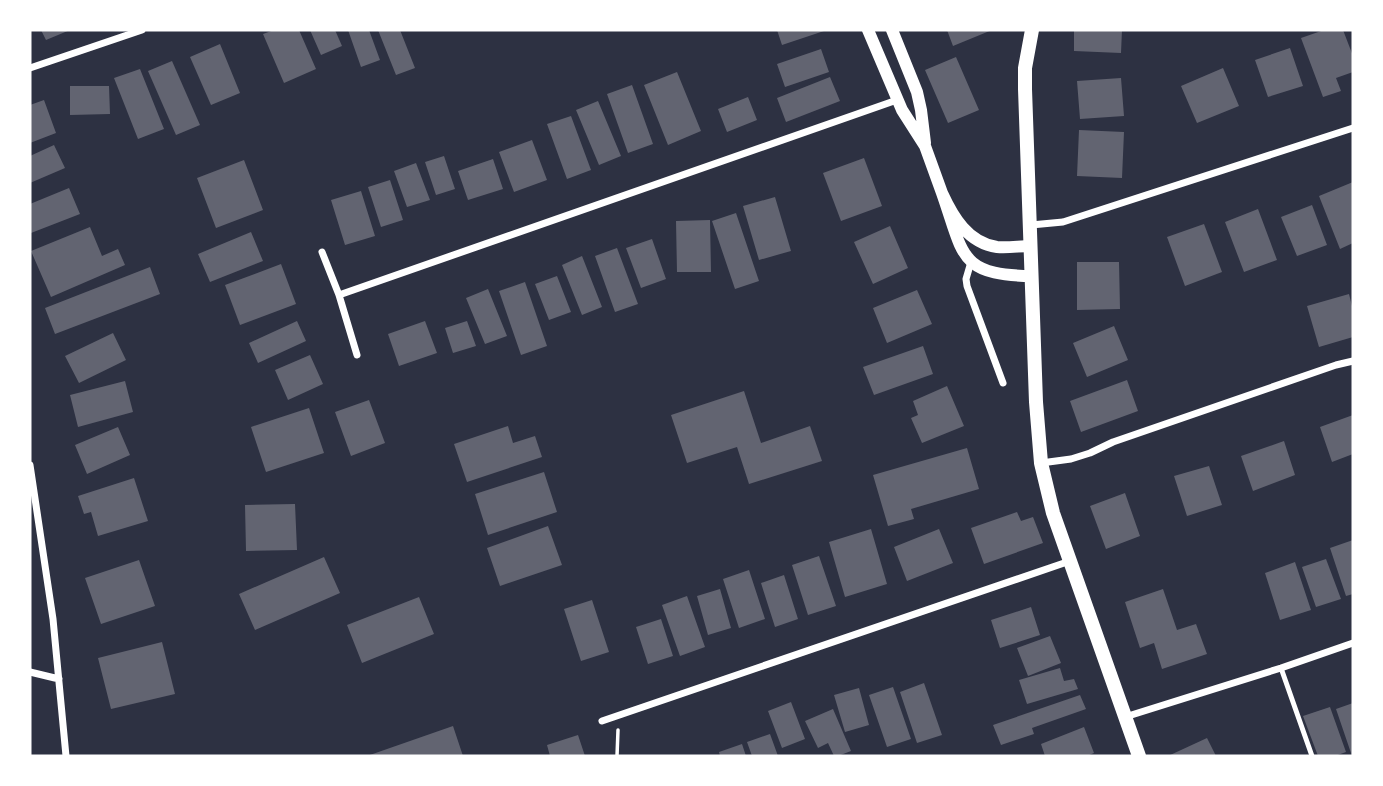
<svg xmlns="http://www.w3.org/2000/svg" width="1383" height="786" font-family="'PT Sans Narrow',sans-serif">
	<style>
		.building { fill: #626471 }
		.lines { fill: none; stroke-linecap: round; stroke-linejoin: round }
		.path { stroke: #fff; stroke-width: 3.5 }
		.service { stroke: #fff; stroke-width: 5 }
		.minor { stroke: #fff; stroke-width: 7 }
		.tertiary { stroke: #fff; stroke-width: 12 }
		.secondary { stroke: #fff; stroke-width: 14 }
	</style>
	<rect width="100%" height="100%" fill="#2d3142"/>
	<path class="building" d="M41,30H70L46,40Z
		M274,30H299L316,69L284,83L263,34Z
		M310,30H335L342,46L321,55Z
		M348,30H369L380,60L361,67Z
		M378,30H400L415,68L396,75Z
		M777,30H827L782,45Z
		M947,30H992L953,46Z
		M1074,30H1122L1121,53L1074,51Z
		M1324,30H1343L1353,56V72L1336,78L1341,91L1323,97L1301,38Z
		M220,44L240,93L211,105L190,57Z
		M1290,48L1303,86L1268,97L1255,60Z
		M821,49L829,72L785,87L777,64Z
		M956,57L979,110L948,123L925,70Z
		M172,61L200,125L176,135L148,71Z
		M1223,68L1239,106L1197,123L1181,86Z
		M140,69L164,129L138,139L114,78Z
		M677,72L701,131L668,145L644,85Z
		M830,77L840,101L786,122L777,98Z
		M1121,78L1124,116L1080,119L1077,81Z
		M632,85L653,144L628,153L607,94Z
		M70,86H109L110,114L70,115Z
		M748,97L757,120L727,132L718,109Z
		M44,100L56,133L30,143V105Z
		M598,101L621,156L599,165L576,110Z
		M571,116L591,170L567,179L547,124Z
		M1079,130L1124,132L1122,178L1077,176Z
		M532,140L547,180L514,192L499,152Z
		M54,145L65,168L30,183V156Z
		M444,156L455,189L436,195L425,162Z
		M864,158L882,206L841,221L823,173Z
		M493,159L503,189L468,200L458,171Z
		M244,160L263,210L216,228L197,178Z
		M416,163L430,200L407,207L394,171Z
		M390,180L403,220L381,227L368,187Z
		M1353,182V243L1340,249L1319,196Z
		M69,188L80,214L31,233L30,204Z
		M361,191L375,236L345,245L331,200Z
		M775,197L791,251L759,260L743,206Z
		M1312,205L1327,245L1297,256L1281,217Z
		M1258,209L1277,260L1244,272L1225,222Z
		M736,213L759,281L735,289L712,221Z
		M710,220L711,272H677L676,221Z
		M1204,224L1222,272L1185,286L1167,237Z
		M890,226L908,268L873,284L854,242Z
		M90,227L102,256L118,249L125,265L51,297L31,251Z
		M251,232L263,261L210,282L198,254Z
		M652,239L666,279L641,288L626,248Z
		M617,248L638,304L615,312L595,256Z
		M582,256L602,307L582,315L562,265Z
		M1077,262H1119L1120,309L1077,310Z
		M281,264L296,304L240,325L225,285Z
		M150,267L160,294L55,334L45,308Z
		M557,276L571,312L549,320L535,284Z
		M525,282L547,346L521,355L499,291Z
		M488,289L507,336L485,344L466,298Z
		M917,290L932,324L887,343L873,308Z
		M1349,294L1353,310V337L1319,347L1307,306Z
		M297,321L306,341L258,363L249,343Z
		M425,321L437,353L399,366L388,334Z
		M467,321L476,346L453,353L445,328Z
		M1114,326L1128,360L1087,377L1073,343Z
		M113,333L126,360L79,383L65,356Z
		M923,346L933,374L874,395L863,367Z
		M310,355L323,384L288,400L275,370Z
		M1127,380L1138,411L1081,432L1070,401Z
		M125,381L133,412L78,427L70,395Z
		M947,386L964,426L922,443L911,418L918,415L913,401Z
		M744,391L761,443L810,426L822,461L749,484L737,447L687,463L671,415Z
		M369,400L385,443L351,456L335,412Z
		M309,408L324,453L266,472L251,427Z
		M1353,415V454L1332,462L1320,427Z
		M508,426L513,443L535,436L542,457L467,482L454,444Z
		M118,427L130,455L87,474L75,445Z
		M1284,441L1295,475L1253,491L1241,456Z
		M967,448L979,489L911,509L914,519L888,526L873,475Z
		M1209,466L1222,505L1187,516L1174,476Z
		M544,472L557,512L488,535L475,494Z
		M134,478L148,521L98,536L91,512L84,514L78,496Z
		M1125,493L1140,536L1106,549L1090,506Z
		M295,504L297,550L246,551L245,505Z
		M1017,512L1021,521L1033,517L1043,543L984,564L971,528Z
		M548,526L562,565L500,586L487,548Z
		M871,529L887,584L845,597L829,542Z
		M939,529L953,563L907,581L894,547Z
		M1353,540V594L1346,596L1330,548Z
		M819,556L836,606L808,615L792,565Z
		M324,557L340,593L255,630L239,594Z
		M1326,559L1341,599L1316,607L1302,567Z
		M139,560L155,606L101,624L85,578Z
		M1295,562L1311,610L1280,620L1265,573Z
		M749,570L765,619L739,628L723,579Z
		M784,575L798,619L775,627L761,583Z
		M720,589L731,628L708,635L697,596Z
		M1163,589L1177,630L1196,624L1207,654L1162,669L1154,643L1140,648L1125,602Z
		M687,596L705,647L680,656L662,605Z
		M419,597L434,634L362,663L347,625Z
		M592,600L609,652L581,661L564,609Z
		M1031,607L1040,635L1000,648L991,620Z
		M661,619L673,656L648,664L636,627Z
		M1050,636L1061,663L1028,676L1017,648Z
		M162,642L175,694L111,709L98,658Z
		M1060,668L1064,681L1074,679L1078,689L1027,704L1019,680Z
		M924,683L942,735L917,743L900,692Z
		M893,687L911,739L887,747L869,695Z
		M859,688L869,725L845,732L834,695Z
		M1080,695L1086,709L1032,728L1034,734L1001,745L993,725Z
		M791,702L805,739L782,748L768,711Z
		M1353,703V756H1352L1336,709Z
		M1330,707L1346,752L1335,756H1318L1303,716Z
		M833,709L851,751L838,756H834L828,743L818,748L805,721Z
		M453,726L463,756H367Z
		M1084,727L1094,753L1087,756H1045L1041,744Z
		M770,734L778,756H752L747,742Z
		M578,735L585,756H550L547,745Z
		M1207,738L1216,756H1168Z
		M742,744L746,756H720L719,752Z"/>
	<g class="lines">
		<path class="path" d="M617,756L618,730"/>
		<path class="service" d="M1281,668L1312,756"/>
		<path class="minor" d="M30,68L142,30
			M1031,225L1063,222L1353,128
			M322,252L339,295L357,355
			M971,262L966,279L967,286L1003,383
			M339,295L897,100
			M1041,463L1071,459L1090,453L1113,442L1336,365L1353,361
			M30,465L53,619L66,756
			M30,672L59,679
			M1125,717L1281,668L1353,643
			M602,721L1070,561"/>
		<path class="tertiary" d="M868,30L902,110L925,146L942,193
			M892,30L917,92L921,110L925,143
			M1031,246C1020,246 1008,248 997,247C968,243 953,217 942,193C964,255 958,275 1032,276"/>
		<path class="secondary" d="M1032,30L1025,68V89L1036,402L1041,463L1053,513L1139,756"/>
	</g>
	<rect width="1383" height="786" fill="none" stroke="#ffffff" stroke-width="63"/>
</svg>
